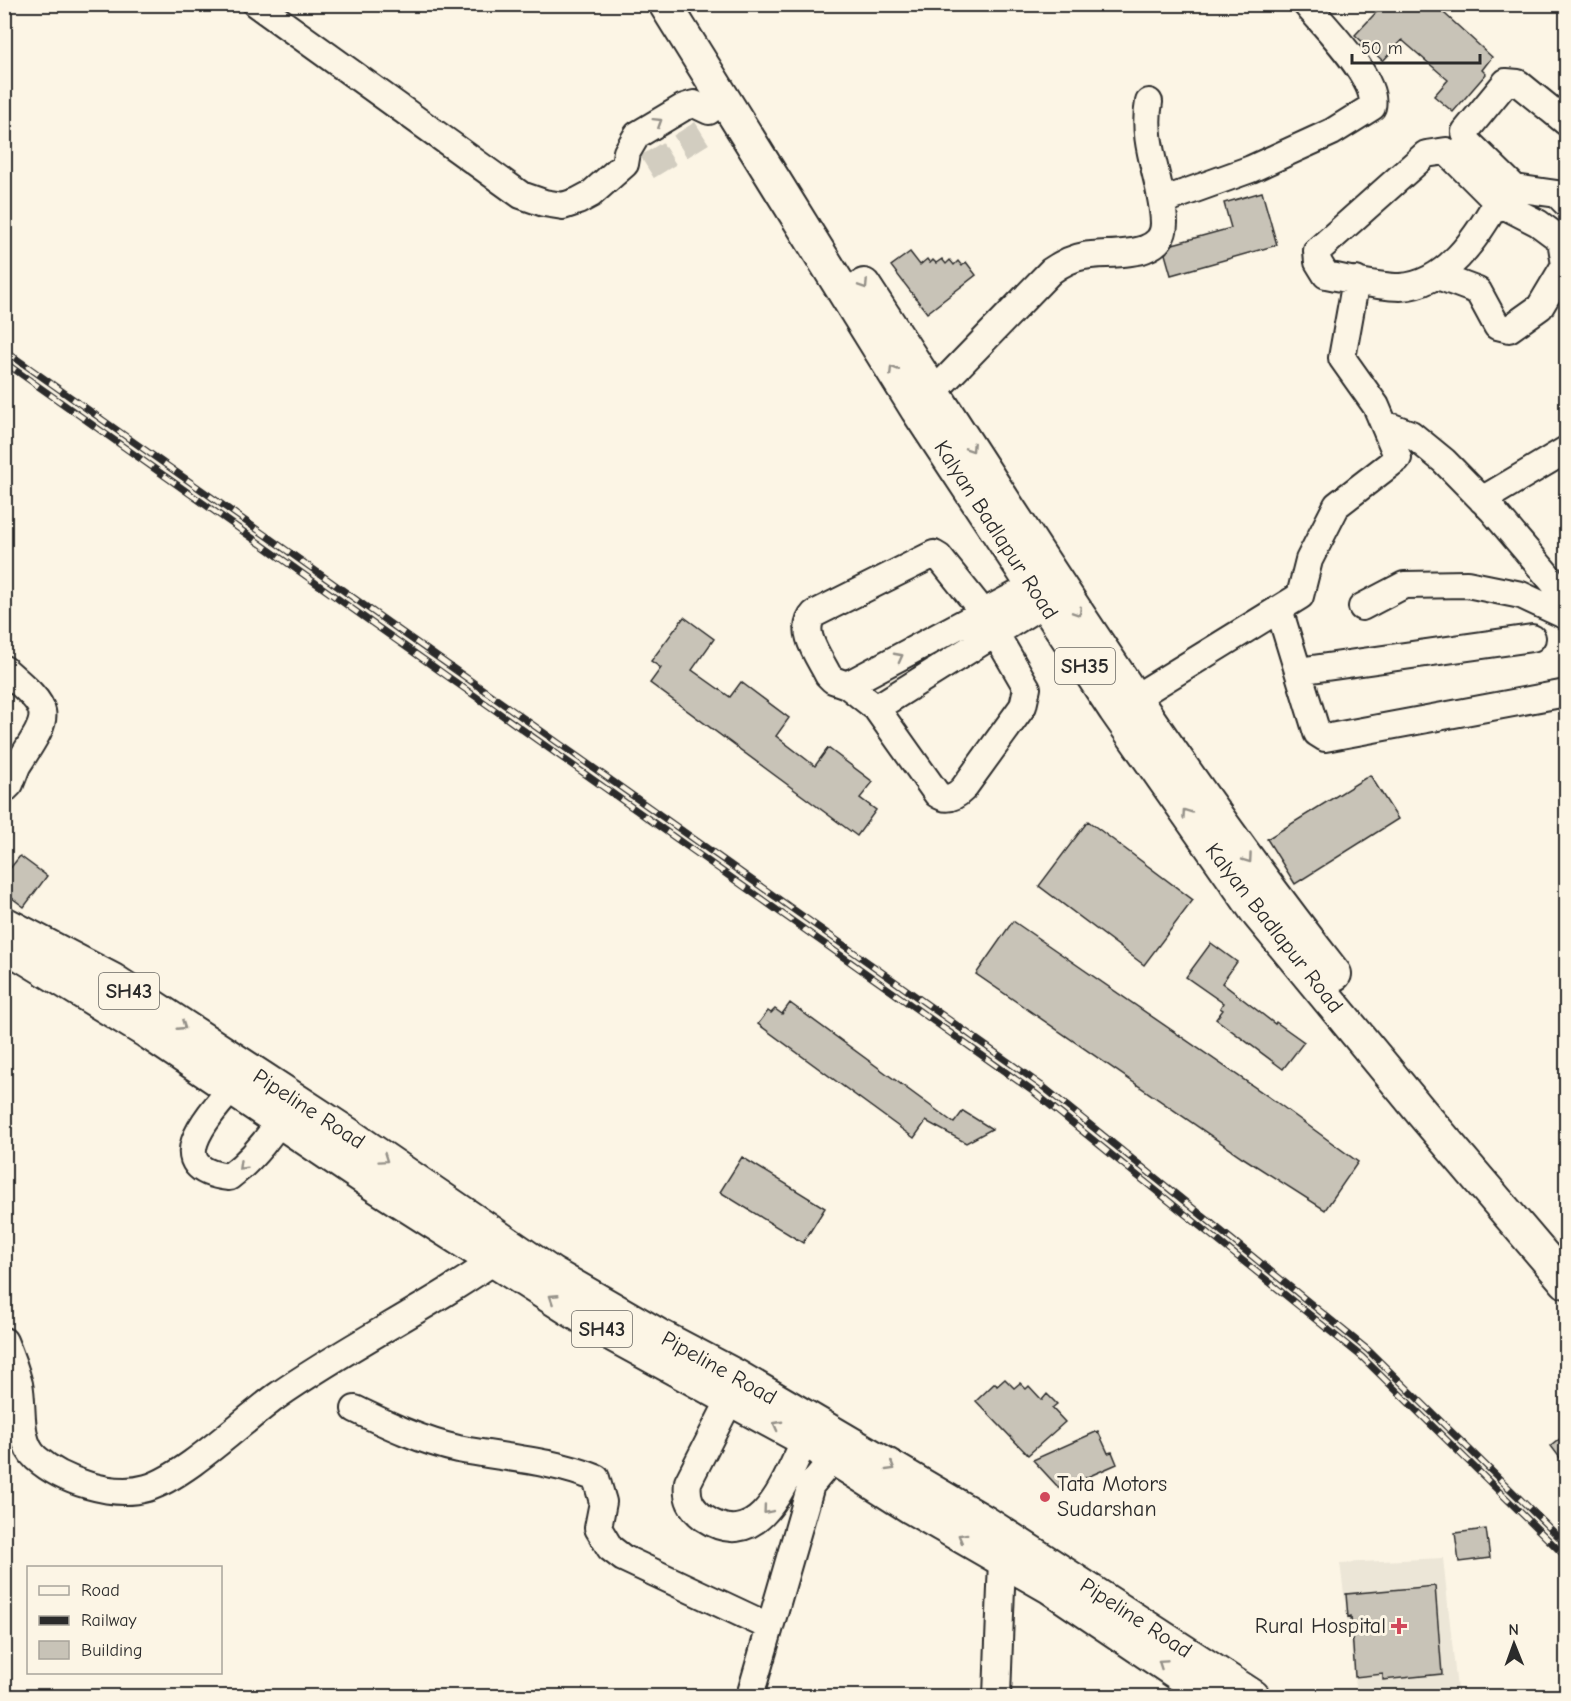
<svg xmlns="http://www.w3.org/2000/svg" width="1571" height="1701" font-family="'Comic Neue',sans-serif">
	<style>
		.built { fill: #ece6d7 }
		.building { fill: #c8c3b7; stroke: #2b2b2b; stroke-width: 1.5 }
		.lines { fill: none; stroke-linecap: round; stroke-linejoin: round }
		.minor-tunnel { stroke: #d2cdc0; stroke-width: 26; stroke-dasharray: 26 13; stroke-linecap: butt }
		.minor-casing { stroke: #2b2b2b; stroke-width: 30 }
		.major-casing { stroke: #2b2b2b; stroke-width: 36 }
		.minor { stroke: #fcf5e5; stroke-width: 26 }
		.major { stroke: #fcf5e5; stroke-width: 32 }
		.rail-casing { stroke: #2b2b2b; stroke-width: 7 }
		.rail { stroke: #fcf5e5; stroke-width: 4.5; stroke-dasharray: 14; stroke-linecap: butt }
		.oneway { stroke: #949088 }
		.poi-dot { fill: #d1495b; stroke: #fcf5e5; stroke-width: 2 }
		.labels { text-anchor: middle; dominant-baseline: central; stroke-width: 6; stroke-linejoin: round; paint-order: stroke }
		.shield { fill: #fcf5e5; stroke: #6a6863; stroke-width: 1.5 }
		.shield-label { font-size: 21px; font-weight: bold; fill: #2b2b2b }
		.street-label { font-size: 22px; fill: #2b2b2b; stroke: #fcf5e5 }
		.poi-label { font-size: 22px; fill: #2b2b2b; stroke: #fcf5e5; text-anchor: start }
	</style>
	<rect width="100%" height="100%" fill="#fcf5e5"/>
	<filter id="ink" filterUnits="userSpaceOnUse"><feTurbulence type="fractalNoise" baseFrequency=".0167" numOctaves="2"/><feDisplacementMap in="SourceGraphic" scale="12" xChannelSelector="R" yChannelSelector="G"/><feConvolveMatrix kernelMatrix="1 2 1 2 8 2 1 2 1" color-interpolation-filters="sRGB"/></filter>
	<g filter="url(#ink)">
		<path class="built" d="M1443,1558L1457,1689L1357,1694L1340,1563Z"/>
		<path class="building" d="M1384,4H1434L1492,57L1482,70L1486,74L1453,112L1434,96L1448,80L1402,40L1383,61L1355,35Z
			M1262,192L1277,245L1171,275L1165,254L1173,244L1231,228L1224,203Z
			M910,252L920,265L927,259L930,263L933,260L936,263L942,259L946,264L950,260L954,265L958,261L962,266L966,262L976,275L927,313L891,266Z
			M684,617L714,639L692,670L730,697L741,682L789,718L776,736L815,766L828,748L873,782L860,798L876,810L857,836L650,683L661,668L651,661Z
			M1370,775L1398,819L1295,884L1267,839Z
			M1088,821L1193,900L1144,965L1039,886Z
			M20,856L47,876L24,907L4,892V876Z
			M1013,921L1279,1104L1358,1162L1325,1210L1242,1157L976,974Z
			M1211,943L1237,962L1222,983L1275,1024L1276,1022L1304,1042L1283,1069L1216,1019L1223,1010L1220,1008L1223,1003L1186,977Z
			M790,1003L954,1123L963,1111L992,1129L966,1143L926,1121L914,1138L758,1024L768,1011L771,1013L775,1009L782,1014Z
			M742,1157L825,1208L803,1243L720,1192Z
			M1005,1379L1014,1388L1020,1383L1026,1389L1029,1386L1042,1400L1047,1394L1057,1404L1052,1408L1065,1422L1028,1455L976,1401L995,1383L997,1386Z
			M1098,1431L1108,1453L1112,1452L1117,1464L1060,1489L1033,1460Z
			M1566,1434V1466L1551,1446Z
			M1486,1529L1490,1558L1459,1562L1455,1533Z
			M1435,1586L1442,1674L1383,1680V1674L1355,1677L1351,1616L1348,1617L1346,1594Z"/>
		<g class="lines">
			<path class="minor-tunnel" d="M647,167L702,133"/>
			<defs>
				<path id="minor" d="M256,4L521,195L544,203L563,206L578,201L591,194L625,164L627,152L637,135L684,107L694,104L709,111
					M1566,122L1518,83L1506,82L1465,132L1468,142L1515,188L1557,194L1566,203
					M1162,201L1251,169L1332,132L1372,107C1379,80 1324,26 1306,4
					M1438,276L1478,291L1497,326L1509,329L1540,307L1565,265L1561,240L1538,223L1497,202L1446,151L1426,154L1317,251L1318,262L1326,275C1349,279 1376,287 1400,287C1446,285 1477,237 1497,202
					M921,405L1051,271C1061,264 1071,258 1084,256C1108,251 1164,261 1164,223C1163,181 1141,145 1149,102
					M1384,424L1411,434L1444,461L1493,511L1554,583L1566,588
					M1482,500L1566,450
					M934,554L939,557L983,612L1027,688L1023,706L963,789C955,797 947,801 937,794L876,708L847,685L833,680L828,675C820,658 798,631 814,614Z
					M1362,607L1404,585L1467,584L1521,595L1566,616
					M1279,609L1317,733L1325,738L1566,693
					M4,669C54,713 52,711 17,766
					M1298,671L1532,638
					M847,685L1033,586
					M1120,707L1300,596L1309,560L1337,505L1398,458L1376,406L1342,358L1356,280
					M876,708L1044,603
					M4,770L17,766L10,784L4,790
					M243,1075C220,1104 151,1168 229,1177C253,1159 274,1132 288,1106
					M4,1341C10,1355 15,1369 19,1384C24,1406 17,1441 36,1458C62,1481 113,1498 147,1488C186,1476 241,1422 277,1396C351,1344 434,1305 508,1251
					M739,1382L688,1482C686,1499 691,1508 704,1518C761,1556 786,1478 805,1440
					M355,1409C388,1425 422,1441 458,1449C505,1458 551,1460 596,1478L603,1502L598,1528L610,1548L623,1558L770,1627
					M750,1696L811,1485L844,1445
					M997,1696L1002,1560L1010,1546"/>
				<path id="major" d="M665,4L917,410L1115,710L1258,914L1422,1113L1566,1282
					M864,285C1016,518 1163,755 1335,974
					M4,923L113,980L348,1134L551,1273L662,1337L738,1377L985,1522L1253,1696
					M18,953L147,1032L373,1184L596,1326L805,1440L912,1508L1051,1588L1211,1696"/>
			</defs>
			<use href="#minor" class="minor-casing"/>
			<use href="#major" class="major-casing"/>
			<use href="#minor" class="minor"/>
			<use href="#major" class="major"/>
			<defs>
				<path id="rail" d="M4,350L1041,1085L1368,1350L1566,1544
					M4,362L1035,1093L1362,1357L1566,1557"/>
			</defs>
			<use href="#rail" class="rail-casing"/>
			<use href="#rail" class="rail"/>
		</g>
		<defs><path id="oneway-chevron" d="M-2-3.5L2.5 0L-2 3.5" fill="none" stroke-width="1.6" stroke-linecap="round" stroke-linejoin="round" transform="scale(1.5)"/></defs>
		<g class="oneway">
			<use href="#oneway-chevron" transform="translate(658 122) rotate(-32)"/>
			<use href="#oneway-chevron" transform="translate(864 285) rotate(57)"/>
			<use href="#oneway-chevron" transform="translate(893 370) rotate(-122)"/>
			<use href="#oneway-chevron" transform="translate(971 448) rotate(57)"/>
			<use href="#oneway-chevron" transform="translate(1078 612) rotate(57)"/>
			<use href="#oneway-chevron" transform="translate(899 657) rotate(-28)"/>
			<use href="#oneway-chevron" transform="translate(1186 813) rotate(-125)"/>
			<use href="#oneway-chevron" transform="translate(1248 859) rotate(55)"/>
			<use href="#oneway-chevron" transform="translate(182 1026) rotate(33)"/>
			<use href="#oneway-chevron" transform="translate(384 1159) rotate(35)"/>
			<use href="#oneway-chevron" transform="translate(242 1166) rotate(136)"/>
			<use href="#oneway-chevron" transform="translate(553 1298) rotate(-147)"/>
			<use href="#oneway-chevron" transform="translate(777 1425) rotate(-152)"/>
			<use href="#oneway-chevron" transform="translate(891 1467) rotate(31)"/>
			<use href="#oneway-chevron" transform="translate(767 1510) rotate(130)"/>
			<use href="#oneway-chevron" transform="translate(962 1537) rotate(-150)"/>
			<use href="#oneway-chevron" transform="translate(1162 1663) rotate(-146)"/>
		</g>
	</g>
	<g class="poi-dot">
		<circle cx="1045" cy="1497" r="6"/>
		<path d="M1396 1617h6v6h6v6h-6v6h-6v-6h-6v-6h6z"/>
	</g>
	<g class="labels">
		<g class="shield">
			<rect x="1055" y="648" width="60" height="36" rx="4.5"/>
			<rect x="99" y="973" width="60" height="36" rx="4.5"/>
			<rect x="572" y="1311" width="60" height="36" rx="4.5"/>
		</g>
		<g class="shield-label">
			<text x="1085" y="666">SH35</text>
			<text x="129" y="991">SH43</text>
			<text x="602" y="1329">SH43</text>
		</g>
		<g class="street-label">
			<text transform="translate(996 530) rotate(57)">Kalyan Badlapur Road</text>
			<text transform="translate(1274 928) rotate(52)">Kalyan Badlapur Road</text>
			<text transform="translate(309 1109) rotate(33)">Pipeline Road</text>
			<text transform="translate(719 1368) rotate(29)">Pipeline Road</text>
			<text transform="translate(1136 1618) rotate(33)">Pipeline Road</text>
		</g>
		<g class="poi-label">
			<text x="1057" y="1484">Tata Motors<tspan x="1057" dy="25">Sudarshan</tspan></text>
			<text x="1386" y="1626" text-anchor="end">Rural Hospital</text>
		</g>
	</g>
	<rect width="1571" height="1701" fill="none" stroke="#fcf5e5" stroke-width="24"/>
	<rect x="12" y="12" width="1547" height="1677" fill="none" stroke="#2b2b2b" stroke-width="2" filter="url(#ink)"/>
	<rect x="27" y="1566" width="195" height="108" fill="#fcf5e5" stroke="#a8a49b" stroke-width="1.5"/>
	<rect x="39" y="1586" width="30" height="9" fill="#fcf5e5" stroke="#a8a49b" stroke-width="1.5"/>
	<text x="81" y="1596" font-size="18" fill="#2b2b2b">Road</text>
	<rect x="39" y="1616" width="30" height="9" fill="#2b2b2b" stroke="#a8a49b" stroke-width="1.5"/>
	<text x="81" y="1626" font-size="18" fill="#2b2b2b">Railway</text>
	<rect x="39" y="1641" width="30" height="18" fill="#c8c3b7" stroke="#a8a49b" stroke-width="1.5"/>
	<text x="81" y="1656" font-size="18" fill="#2b2b2b">Building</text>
	<g transform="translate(1514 1644) rotate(359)" stroke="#fcf5e5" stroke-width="4.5" paint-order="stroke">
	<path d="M0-4.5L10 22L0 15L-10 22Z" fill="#2b2b2b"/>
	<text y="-9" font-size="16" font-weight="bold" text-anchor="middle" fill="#2b2b2b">N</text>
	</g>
	<path d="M1352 54v9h128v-9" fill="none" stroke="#2b2b2b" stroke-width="3"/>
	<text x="1361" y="54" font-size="18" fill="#2b2b2b" stroke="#fcf5e5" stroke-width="4.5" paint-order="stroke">50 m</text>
</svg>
